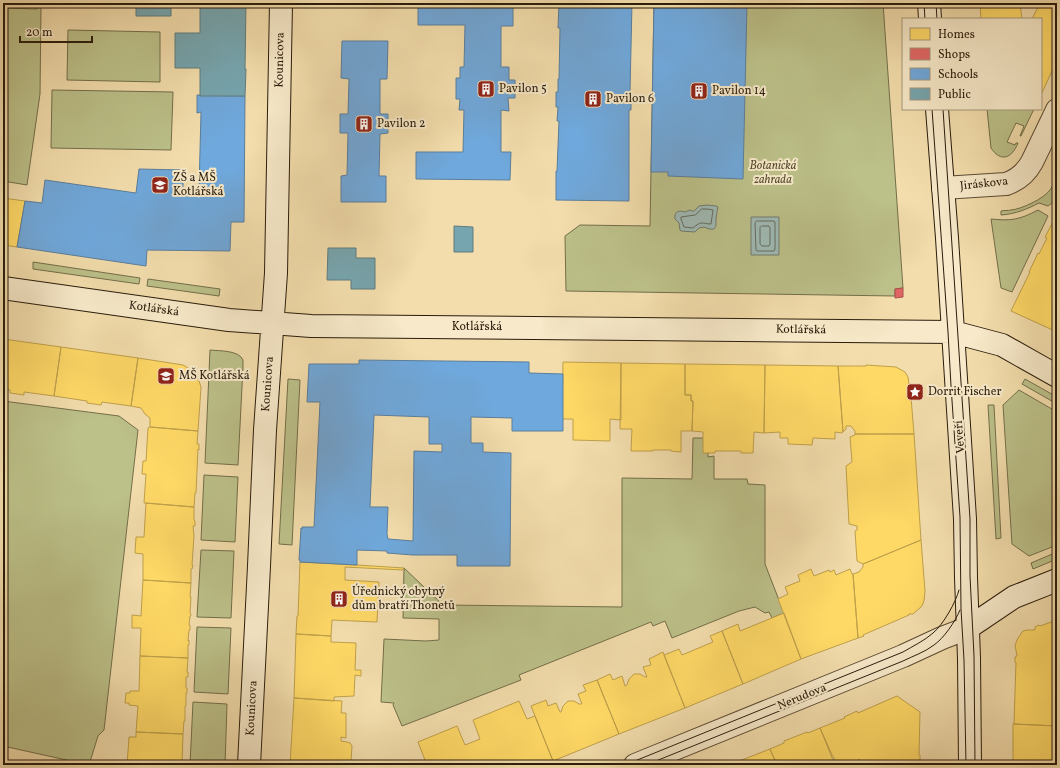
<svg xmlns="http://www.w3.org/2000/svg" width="1060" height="768" font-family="Vollkorn,serif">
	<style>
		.green { fill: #bcc089; stroke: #736e4a }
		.water { fill: #9fbab4; stroke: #707b70 }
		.homes { fill: #ffd966; stroke: #bfa04b }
		.shops { fill: #e06666; stroke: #a9504b }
		.schools { fill: #6fa8dc; stroke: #5a7e9d; fill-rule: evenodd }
		.public { fill: #76a5af; stroke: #5f7c7e }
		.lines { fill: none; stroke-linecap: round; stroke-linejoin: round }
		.shore { stroke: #646b60; stroke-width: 1 }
		.street-casing { stroke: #5c4c33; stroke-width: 24 }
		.secondary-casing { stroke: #2a1c0b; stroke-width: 24 }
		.street { stroke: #f7e9c9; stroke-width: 22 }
		.secondary { stroke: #f7e9c9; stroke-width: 22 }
		.tram { stroke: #2a1c0b; stroke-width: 1 }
		.labels { text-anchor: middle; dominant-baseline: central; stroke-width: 4; stroke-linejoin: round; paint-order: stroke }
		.street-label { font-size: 12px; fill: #2a1c0b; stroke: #f7e9c9 }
		.poi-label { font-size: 12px; fill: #2a1c0b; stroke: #f7e9c9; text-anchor: start }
		.park-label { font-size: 12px; font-style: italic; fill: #564d31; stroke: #f7e9c9 }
	</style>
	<rect width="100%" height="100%" fill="#f3ddac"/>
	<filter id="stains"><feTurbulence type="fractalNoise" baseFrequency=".005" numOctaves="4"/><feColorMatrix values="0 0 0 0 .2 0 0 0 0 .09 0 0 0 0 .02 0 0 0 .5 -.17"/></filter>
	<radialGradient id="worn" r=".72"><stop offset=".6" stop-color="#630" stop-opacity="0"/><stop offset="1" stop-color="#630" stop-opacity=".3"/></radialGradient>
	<path class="green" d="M654,3H883L903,288L895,289V296L566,291L565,236L580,225L650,226Z
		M41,7L40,94L27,185L3,181V8L37,9V8Z
		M68,30L160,32V82L67,80Z
		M52,90L173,92L171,150L51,148Z
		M987,109H1034L1021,136H1020L1024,126L1016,123L1007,142L1015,145L1016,143H1018C1012,158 1001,163 991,148Z
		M1057,176C1057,189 1060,198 1048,206L1039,203C1027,209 1016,214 1001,215V211C1004,210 1008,211 1011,210C1022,209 1043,199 1050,190C1053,186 1055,180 1057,176Z
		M1038,210L1048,216L1012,292L1001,288L991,219C1011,221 1019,220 1038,210Z
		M33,262L140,278L139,284L33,269Z
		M148,279L220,289L219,296L147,286Z
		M210,350C219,351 239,350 243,360C243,362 243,365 243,367L238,465L205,463Z
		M288,379L300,380L292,545L279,544Z
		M1025,379L1057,397V404L1022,384Z
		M1019,390L1057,412V545L1029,556L1012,544L1003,405Z
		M3,401L119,416L138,430L104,730L98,736L89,765L3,746Z
		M988,405H994L1001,538L996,539Z
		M693,438H704L708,452V457L714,456V479H747L748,484L765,485V564L784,613L772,618L769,612L765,613L755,607L739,611L672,638L665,621L653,626L651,622L519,675L521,680L402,726L393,705L394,703L381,702L384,639L426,641L439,640V619L403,618L404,568L443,605L622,607V478L692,479Z
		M204,475L238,477L235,542L201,540Z
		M201,550L234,551L231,618L197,617Z
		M1057,552V559L1033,569L1031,563Z
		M197,627L231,628L228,694L194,692Z
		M193,702L227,704L225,765H190Z"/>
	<path class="water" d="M707,205L716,206L718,207C717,212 716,216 716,220C716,221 716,222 716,224C716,232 709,229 704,227L699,228L695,232L681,231L680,230L679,223L675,219C674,211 679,210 685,212L690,210L692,211H694L699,206Z
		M751,217H779V255H751Z"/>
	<path class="homes" d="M980,3H1020L1022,19H981Z
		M1040,3H1057V60L1041,95V19H1032Z
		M3,198L25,201L17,247L3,245Z
		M1057,216V332L1011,311L1030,272H1029L1038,253L1039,254L1047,238L1045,237L1054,220H1055Z
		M3,339L61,347L54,396L24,392V395L10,393V390L3,389Z
		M61,347L138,358L131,406L102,402L101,405L87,403V401L54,396Z
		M138,358L183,365L193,371L199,381L201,387L198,431L150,427V418L145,414L141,408L131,406Z
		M563,362L621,363V420L610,419V441L573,440V419H562Z
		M621,363L685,364V395H691V401H693L692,431H681V452L671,451V450H653V451H631L632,429H620Z
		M685,364L765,365L764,433L754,432L753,453H741V451H715V453H703V432L692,431L693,401H691V395H685Z
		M765,365L838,366L843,432L842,433L835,432V439L813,438L812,445L788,444V438H780V432L764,433Z
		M866,365L896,367L905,372L908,377L909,385H910L914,434H855V431L851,426H846V429L843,432L838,366H866Z
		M150,427L198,431L197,444H199V450L198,449L196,493H195L194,507L144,503L146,474H142L143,461H146L148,428Z
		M855,434H914L921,540L863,564L857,561L855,531L857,530V526L849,524L846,466L852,462L850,437L855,435Z
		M146,503L194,507V520L195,521V526H193L194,536L192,565H193L192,569H191V583L143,580V554L135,553L136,537H144Z
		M921,540L925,591L924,601L922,606L913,614H909V615L863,635L864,636L858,638L853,574L859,572L863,567V564Z
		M300,562L357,565L404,568L403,570L345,567V580L379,582L377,622L332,620L331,636L296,634L297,616H298Z
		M811,569L814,576L829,570L830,572L834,570L836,575L850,569L852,574H853L858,638L801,659L778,599L788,594L785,587L800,581L798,575Z
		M143,580L191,583L190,597H191L190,612L191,616H190L189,625H190V630H189L188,641L189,640V645H188V658L140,656L141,628H132V615L141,616Z
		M784,613L801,659L743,684L722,631L738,624L740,631Z
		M1057,620V726L1014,724L1016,662H1015V657L1017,656L1015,645L1018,638L1023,631L1027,630H1035V627L1039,625L1040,626Z
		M722,631L743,684L685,708L664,655L679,649L682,655L713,642L710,636Z
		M296,634L331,636V642L356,643L355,670H361V676L355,675L354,696L334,697V701L294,698Z
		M663,652L685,708L619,734L597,680L610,674L613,680L622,676L625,686L627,685L629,679L634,674H640L645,677H647L643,667L651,665L649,659Z
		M140,656L188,658L187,672H188V677H186V688H187V693H186V706H185V721H184L183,734L136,732L138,706L129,705V703H125L126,693H130V691H139Z
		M597,680L619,734L553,761L531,706L546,700L548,706L556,703L560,712H561L563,706L568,701H574L579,704H582L578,694L586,691L583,685Z
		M897,696L920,712L919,755H920V765H859L861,763L859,759L855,765H837L834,758L832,755L820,728L845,718L844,717L857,711L858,713Z
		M294,698L342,701L341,713H346V738L341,737V741L347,742L350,743L352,746L351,761L349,765H290Z
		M519,701L527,719L535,716L553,761L544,765H418L417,764L425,760L418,742L457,726L465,745L480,739L473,720Z
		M1013,724L1057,726V765H1013Z
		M820,728L835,765H777L770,749L784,743V741L807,732L808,733Z
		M136,732L183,734L182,765H127L129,737H136Z
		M770,749L777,765H729Z"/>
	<path class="shops" d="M903,288V297L895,298V289Z"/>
	<path class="schools" d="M418,3H513V26H501V67H509V80H515V98H508L509,111L501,110V152H511L510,180L416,179V152H463L464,110H459L460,99H456V78H460V67H464L465,25H418Z
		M559,3H632L630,92H631V110H629V201L556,200V171H557L559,121H557L558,107H556V92H558V79H559L560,28H558Z
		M654,3L747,4L743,179L668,176V172H651Z
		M342,41H388L387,79H380V114H388V133L380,134L379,176H386V202H341V176L347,175L348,133H340V114H348L349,79L341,78Z
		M197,95L245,96L244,222H231L230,251L147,250L146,266L17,247L25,201L42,203L45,180L136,193L139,169L183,170V189L199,190L201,112L197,113Z
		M359,360L529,362V373L563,374V431H512V418L471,417V443H483V452L511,453L510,566H457V555H413L387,553V551L357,550V565L300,562V560H299L301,528L302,529V527H314L320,402H307L309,364H359ZM374,415L429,417V444H442V452L414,451L413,541L388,539L387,534L388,507H370Z"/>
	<path class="public" d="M136,3H171V16H136Z
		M200,3H246L245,69H246L245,96H200V68H175V33H200Z
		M454,226L473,227V252H454Z
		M328,248H356V258H375V289H351V280H327Z"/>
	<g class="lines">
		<path class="shore" d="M702,209H707L713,210L711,224C702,224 702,220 693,228L684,227L681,219V217L695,215Z
			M757,221H774L775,222V249L774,251H757L756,250L755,223Z
			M762,226H769L770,228V244L769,246H762L760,244V228Z"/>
		<defs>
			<path id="street" d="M943,188L1006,184C1018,180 1026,173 1032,162L1057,110
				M635,765L903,656L942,638L968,628"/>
			<path id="secondary" d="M929,3L930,19
				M937,109L947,238L965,519L966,578L969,658L970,765
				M3,288L229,320L311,326L953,332L1002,345L1057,376
				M968,628L1014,597L1057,580
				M249,765L259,566L265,430L276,273L281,3"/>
		</defs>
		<use href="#street" class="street-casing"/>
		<use href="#secondary" class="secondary-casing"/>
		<use href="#street" class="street"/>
		<use href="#secondary" class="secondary"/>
		<path class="tram" d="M924,3L925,19
			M936,3L937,19
			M932,109L948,332L951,386L960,517L961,609L964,660L966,765
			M943,109L970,519V576L974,656L975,765
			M625,765L903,652C913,646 924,641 933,633C943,625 956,602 959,590
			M646,765L903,661C913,656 925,652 934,645C944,638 955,622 960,610"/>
	</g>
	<defs>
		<symbol id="building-square" viewBox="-11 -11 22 22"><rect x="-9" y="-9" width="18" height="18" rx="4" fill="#8f2418" stroke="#f7e9c9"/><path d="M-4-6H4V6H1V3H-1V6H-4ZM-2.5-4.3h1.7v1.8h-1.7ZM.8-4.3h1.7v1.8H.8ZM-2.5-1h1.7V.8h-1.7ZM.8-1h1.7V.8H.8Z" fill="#fff"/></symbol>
		<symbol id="school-square" viewBox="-11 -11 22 22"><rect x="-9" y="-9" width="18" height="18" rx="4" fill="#8f2418" stroke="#f7e9c9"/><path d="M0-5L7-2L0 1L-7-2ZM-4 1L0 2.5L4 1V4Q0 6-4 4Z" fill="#fff"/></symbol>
		<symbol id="sight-square" viewBox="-11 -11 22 22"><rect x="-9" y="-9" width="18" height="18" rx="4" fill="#8f2418" stroke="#f7e9c9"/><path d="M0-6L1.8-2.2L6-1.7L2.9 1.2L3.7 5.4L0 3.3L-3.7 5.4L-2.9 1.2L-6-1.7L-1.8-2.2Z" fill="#fff"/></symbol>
	</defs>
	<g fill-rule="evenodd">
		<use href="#building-square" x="476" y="79" width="20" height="20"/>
		<use href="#building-square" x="689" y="81" width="20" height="20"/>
		<use href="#building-square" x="583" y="89" width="20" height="20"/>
		<use href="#building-square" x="354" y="114" width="20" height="20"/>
		<use href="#school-square" x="150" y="175" width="20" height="20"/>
		<use href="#school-square" x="156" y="366" width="20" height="20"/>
		<use href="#sight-square" x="905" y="382" width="20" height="20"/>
		<use href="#building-square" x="329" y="589" width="20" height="20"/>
	</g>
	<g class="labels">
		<g class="street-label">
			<text transform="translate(280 60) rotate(-89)">Kounicova</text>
			<text transform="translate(984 184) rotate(-6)">Jiráskova</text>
			<text transform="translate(154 309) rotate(8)">Kotlářská</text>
			<text x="477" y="327">Kotlářská</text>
			<text transform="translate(801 330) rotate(1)">Kotlářská</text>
			<text transform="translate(268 384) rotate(-86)">Kounicova</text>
			<text transform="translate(960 437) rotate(-94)">Veveří</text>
			<text transform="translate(802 697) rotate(-22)">Nerudova</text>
			<text transform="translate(252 708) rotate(-87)">Kounicova</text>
		</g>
		<g class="poi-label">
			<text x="499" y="89">Pavilon 5</text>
			<text x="712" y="91">Pavilon 14</text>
			<text x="606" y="99">Pavilon 6</text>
			<text x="377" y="124">Pavilon 2</text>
			<text x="173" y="178">ZŠ a MŠ<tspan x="173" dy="14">Kotlářská</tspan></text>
			<text x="179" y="376">MŠ Kotlářská</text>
			<text x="928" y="392">Dorrit Fischer</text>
			<text x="352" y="592">Úřednický obytný<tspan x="352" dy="14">dům bratří Thonetů</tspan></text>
		</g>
		<g class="park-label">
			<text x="773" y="166">Botanická<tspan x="773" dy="14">zahrada</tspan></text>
		</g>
	</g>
	<rect width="1060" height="768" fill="none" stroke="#f3ddac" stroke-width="16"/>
	<rect x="4" y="4" width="1052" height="760" fill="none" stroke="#2a1c0b" stroke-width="2"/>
	<rect x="8" y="8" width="1044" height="752" fill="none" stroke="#2a1c0b"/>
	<rect x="902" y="18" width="140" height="92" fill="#f7e9c9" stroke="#a5977d"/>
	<rect x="910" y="28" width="20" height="12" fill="#ffd966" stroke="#a5977d"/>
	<text x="938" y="38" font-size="12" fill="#2a1c0b">Homes</text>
	<rect x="910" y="48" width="20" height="12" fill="#e06666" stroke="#a5977d"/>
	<text x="938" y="58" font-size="12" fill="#2a1c0b">Shops</text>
	<rect x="910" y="68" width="20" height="12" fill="#6fa8dc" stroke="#a5977d"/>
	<text x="938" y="78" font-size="12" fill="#2a1c0b">Schools</text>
	<rect x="910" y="88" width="20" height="12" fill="#76a5af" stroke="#a5977d"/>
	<text x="938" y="98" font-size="12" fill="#2a1c0b">Public</text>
	<path d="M20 36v6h72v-6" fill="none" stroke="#2a1c0b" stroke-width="2"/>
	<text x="26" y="36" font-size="12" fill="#2a1c0b" stroke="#f7e9c9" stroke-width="3" paint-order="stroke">20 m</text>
	<rect width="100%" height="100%" filter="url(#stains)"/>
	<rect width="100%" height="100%" fill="url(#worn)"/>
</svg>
